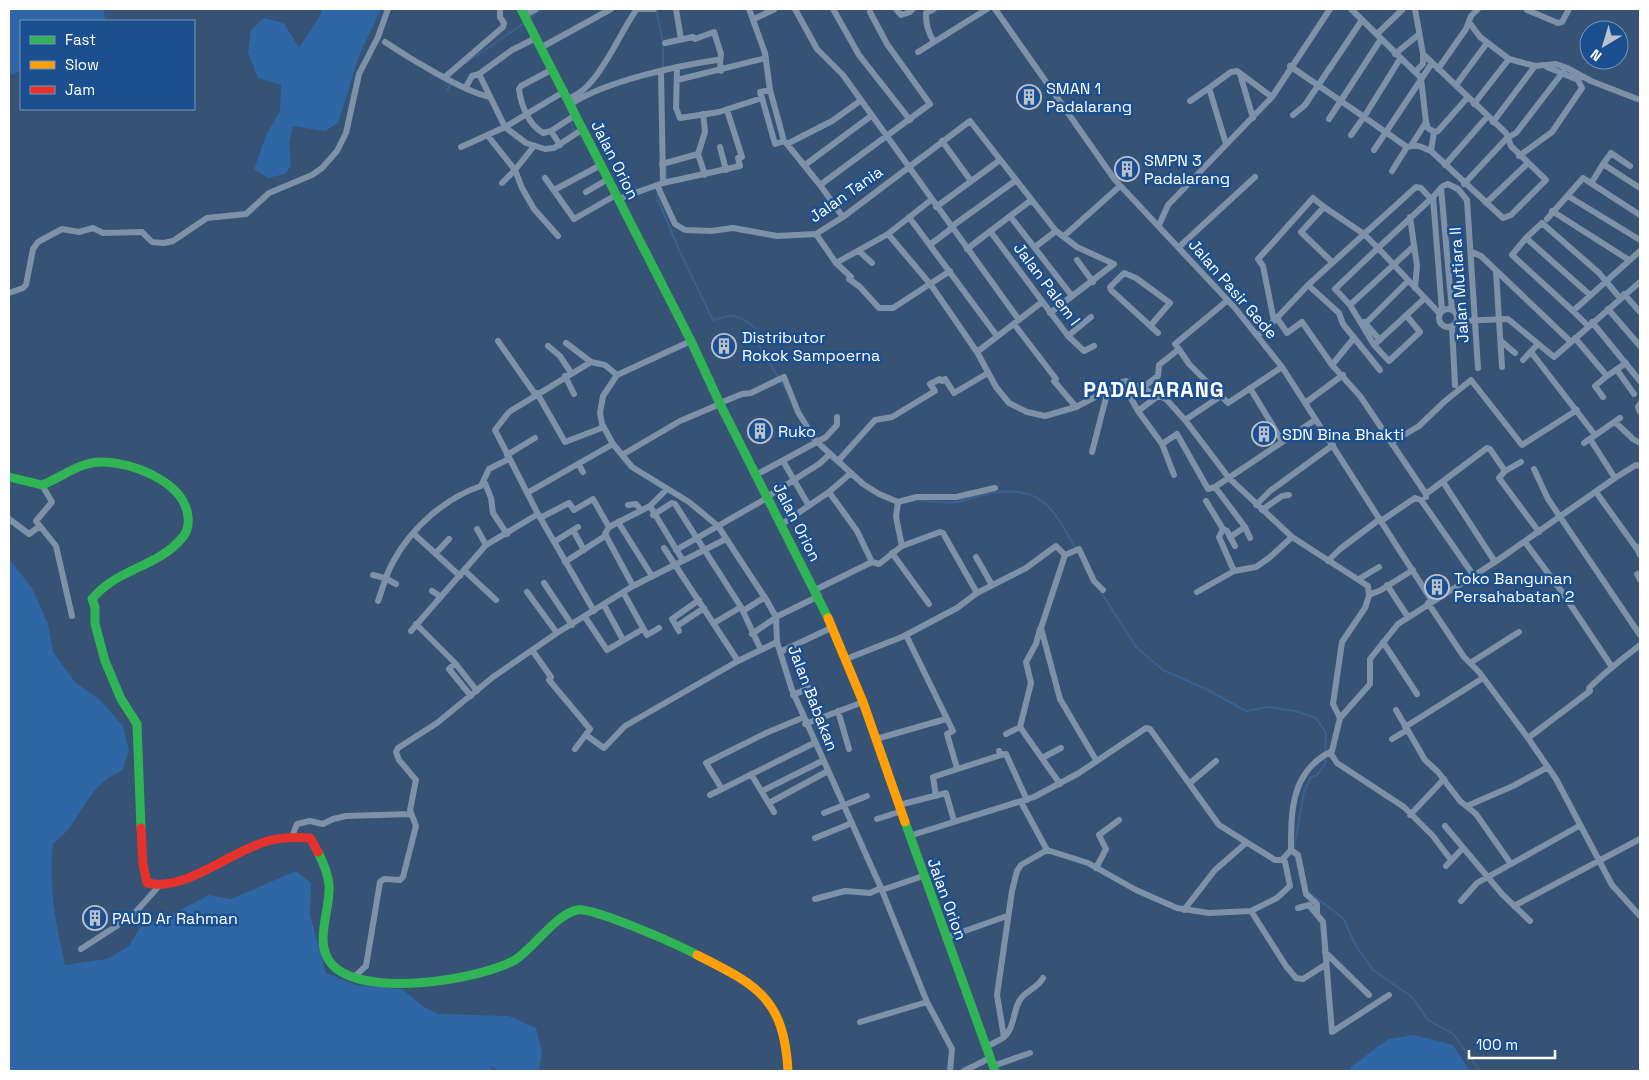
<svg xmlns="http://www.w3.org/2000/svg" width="1649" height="1080" font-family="'Space Grotesk',sans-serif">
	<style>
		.green { fill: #2f66a5 }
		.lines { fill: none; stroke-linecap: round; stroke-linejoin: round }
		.stream { stroke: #3b618d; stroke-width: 2 }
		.street { stroke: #7d92a8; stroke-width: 6 }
		.fast { stroke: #30b455; stroke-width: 9 }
		.slow { stroke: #ff9f0a; stroke-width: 9 }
		.jam { stroke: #e5322d; stroke-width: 9 }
		.labels { text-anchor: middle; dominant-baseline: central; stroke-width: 5; stroke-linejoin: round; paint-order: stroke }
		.poi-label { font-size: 16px; fill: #fff; stroke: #1b4f8f; text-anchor: start }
		.street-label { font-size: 16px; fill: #fff; stroke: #1b4f8f }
		.district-label { font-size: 21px; font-weight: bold; letter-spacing: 1px; fill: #fff; stroke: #1b4f8f }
	</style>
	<rect width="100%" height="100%" fill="#365274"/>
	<path class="green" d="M9,9H104L105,21H21V71L9,75Z
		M321,9H381L359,56L338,123L325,131L293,126L289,143L291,166L285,174L268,178L254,169L267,133L280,111L281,85L258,78L248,53L251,30L264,18L284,23L299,48L321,14Z
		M9,559L32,588L48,624L53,652L75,682L100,700L123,726L129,751L122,771C96,780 85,806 70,827C65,834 58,839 53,844C48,885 56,924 65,965L107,959L129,946L141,926L169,916L209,895L231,899L296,871L311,883L310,915L326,973L356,985L402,989L424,1007L439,1014L509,1016L536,1028L542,1052L539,1071H498L492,1066L491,1071H9Z
		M1414,1035L1453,1045L1470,1071H1351V1067L1388,1039Z"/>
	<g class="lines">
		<path class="stream" d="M656,10L663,42V67
			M529,18L542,9
			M466,63L524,23
			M594,82L602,72
			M447,91L452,81L451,75
			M571,120L574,133
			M507,132L515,139
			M666,164L667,179
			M658,193L657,197L679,250L713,320C719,319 728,315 733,316C746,319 760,329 763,342L759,346L788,393
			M829,457L839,466
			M918,500C931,501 945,504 957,502C967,500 977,496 987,494C1039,484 1052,505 1075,548
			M1101,592L1136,647L1163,670L1206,689L1246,711L1269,707L1295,711L1316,718L1326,733L1325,754
			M1294,849L1304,792L1310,778L1317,775L1325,764V759
			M1295,856L1301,883
			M1307,891L1343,918L1356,946L1373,970L1412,997L1428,1020L1453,1034L1480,1071"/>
		<path class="street" d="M637,9H654
			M676,9L681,39
			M749,9L765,53L770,90L784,141
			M795,9L817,49L843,75L1019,320
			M833,9L859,55L910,120
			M896,9L901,15L910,12L913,9
			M995,9L1115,180L1235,308L1282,367L1432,601
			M1351,9L1415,72L1423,64V54L1506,133L1511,146L1546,180L1511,215L1503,218L1431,151
			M1415,9L1423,54
			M1527,10L1558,23L1562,22L1569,9
			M525,15L536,9
			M754,19L775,9
			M1469,22L1480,37L1509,59L1535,66L1556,64L1567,68L1591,81L1640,100
			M1377,34L1403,9
			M385,42C409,58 464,92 490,97
			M934,42C928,32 926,25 926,13L934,9
			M665,43L693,37L695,39L714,32L721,54L720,62
			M542,47L611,9
			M918,52L987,9
			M1395,54L1418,35
			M1290,66L1364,117L1400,59
			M553,69L521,86L519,89C521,105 528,124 543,133L551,131L574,116
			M677,69L676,108L680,118L719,112L762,98L760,92L770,90
			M1438,69L1466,29L1471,16L1478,9
			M661,71L663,183
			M479,74L505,127L526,143L545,149L554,148L583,129
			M1240,74L1253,118
			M445,77L503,27L504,23L500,17V9
			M677,80L766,58
			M1456,85L1487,43
			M466,87L472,76L479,74L512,50L536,38
			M568,98C597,92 620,31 637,9
			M762,98L775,144L784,141L787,144L832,121L860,101
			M1190,101L1209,88
			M571,104C606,81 676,66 717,60L720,62L721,71
			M1474,104L1509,59
			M703,114L705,132L698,154L705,175
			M1293,115L1305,105L1362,20
			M1329,119L1381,39
			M1426,122L1428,128L1434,132L1438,131L1468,97
			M1493,122L1535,66
			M551,131L560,145
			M1351,135L1364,117L1407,147L1411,146L1426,122L1421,78L1415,72
			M488,136L515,170L522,188L534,209L558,236
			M942,141L971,181
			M787,144L820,185
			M1226,144L1209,88L1231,72L1237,71L1272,97
			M1411,146H1419L1431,151L1434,132
			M461,147L505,127L565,91
			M720,147L726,170
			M1374,150L1432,63
			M1519,156L1552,132L1582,88L1578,80L1547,67
			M662,164L698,154
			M1603,164L1611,153L1630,166
			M805,165L871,116
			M1445,165L1487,117
			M1392,171L1407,147
			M545,178L574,219L616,195
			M1592,182L1603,164L1640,188
			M502,183L515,170L534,146
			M1464,184L1507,138L1516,133L1563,72
			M657,185L675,224L685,230L711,231L733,228L777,236L816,234L843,217L970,121L1056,231L1077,247L1114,264L1050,313
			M1441,188L1452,310
			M554,190L601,165
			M586,192L608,179
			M1568,196L1640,240
			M1433,197L1443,186L1448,184L1458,189L1467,200L1478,368
			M618,199L663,183L740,166L738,158L742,157L727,110
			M931,200L888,234L931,285L977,352L996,387L1009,403L1027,412L1045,416L1076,407L1126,381L1166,399L1185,420L1229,478L1292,537L1368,586L1369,596L1365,608L1342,642L1333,704L1340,718
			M1486,203L1527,164
			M936,207L1000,160
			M1552,211L1629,260
			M1010,216L1072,296
			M843,217L820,185L930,104L887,44L870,12
			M909,217L997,336
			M1410,217L1417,266L1415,288
			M1547,219L1583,178L1640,215
			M1159,225L1168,205L1272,97L1330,9
			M951,227L1015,181
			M990,231L1068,336L1084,351L1094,346
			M816,234L836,263L851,277L849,279L860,287L879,308H893L950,271
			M1064,236L1120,186
			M1526,238L1590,295
			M931,244L952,228
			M1035,247L1056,231
			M1179,247L1255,177
			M967,249L1030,201
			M859,251L872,263
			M1472,252L1481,256L1571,342
			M1077,260L1093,282
			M1332,262L1301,232L1324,207L1364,234L1378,248L1335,289L1350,305L1374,345L1389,361L1420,332L1406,315
			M836,263L888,234
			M1496,272L1502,367
			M1308,285L1339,313L1343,324L1380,370
			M9,293L23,288L26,285L33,249L38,242L62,229L79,232L93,228L103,233L142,232L152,242L164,243L173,241L207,218L246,214L269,193L312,175L322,168L337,151L346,133L359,74L378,37L388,9
			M1624,294L1640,312
			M1350,305L1414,246
			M1439 318a9 9 0 1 1 18 0a9 9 0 1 1-18 0Z
			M1608,309L1640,346
			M1573,311L1512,255L1526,238L1542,223L1599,273L1620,298
			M1440,314L1378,248L1433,197L1442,311
			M1277,318L1287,333L1302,322L1332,365L1360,396L1426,494
			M1274,321L1263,266L1258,259C1276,240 1294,219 1313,198L1324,207
			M1458,321L1508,319L1554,357L1640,282
			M1364,322L1380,340
			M1592,322L1640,381
			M1014,324L1056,379L1054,381L1076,407
			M1365,324L1408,281
			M1151,325L1170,303L1136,278L1124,273L1110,287L1111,290L1158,333
			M1588,326L1573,311L1640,251
			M1452,327L1455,385
			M1258,335L1274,321L1308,285L1416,187L1421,188L1431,199
			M1068,336L1091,317
			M1575,338L1607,376L1626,363
			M498,341L535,394
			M691,341L617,375L603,396L600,413L602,424L613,444L632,467L689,502L718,526L767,601L776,617L777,642L792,690L881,888L927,1002L952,1049L950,1071
			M1501,341L1515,353
			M566,343L591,362
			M1374,345L1425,298
			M548,346L560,356L571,373
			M1179,349L1189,364L1228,403L1282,367
			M977,352L1042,302
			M1531,352L1595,435
			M1523,360L1538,344
			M1332,365L1354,338
			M1617,370L1634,394
			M565,376L574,394
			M1122,382L1138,411
			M1142,388L1158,376L1159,365L1179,349L1175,344L1228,300
			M1250,388L1282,441
			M537,393L565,442L604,427
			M1158,396L1138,411L1162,444L1174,475
			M1603,397L1595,386L1607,376
			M720,403L742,394L751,393L784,377L798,412L815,440L863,484L879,494L898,502L917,497H956L995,488
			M1305,403L1343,375
			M1640,404L1638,407L1640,412
			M1185,420L1221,396
			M1615,422L1633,439L1640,443
			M1590,439L1615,478
			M1392,442L1419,426L1444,402L1471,380L1522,445L1577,410
			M1584,443L1620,418
			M1162,444L1177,434L1208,489L1215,487
			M1092,452L1108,390
			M507,455L535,438
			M622,455L680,421L720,404
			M783,461L809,506
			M838,461L875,420L892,417L935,391L930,384L940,379L942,381L945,379L954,393L988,373
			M1521,462L1505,471L1499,478L1539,532
			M579,465L583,472
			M1534,469L1548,499L1640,635
			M756,475L826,437L837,425V417
			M1443,482L1495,562
			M485,483L491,498L493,513L507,534
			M42,485L52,502L36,521L56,546L72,616
			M666,490L650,506L682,559
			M829,492L857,531L872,562
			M1596,492L1637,549
			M527,493L613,444
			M767,497L819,464L829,455
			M1426,497V494L1487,448L1490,449L1505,471
			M1206,501L1223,529L1219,537L1234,571
			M898,502L896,517L902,546
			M628,505L636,504L641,510
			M1256,505L1270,491L1333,445
			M1262,510L1282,496L1289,495
			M653,515L672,503L675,504L741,607L761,650
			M540,518L569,503L574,510L593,499L609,527
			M9,519L29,534L40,526
			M1381,521L1415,498L1421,500L1474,576
			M618,522L652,576
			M782,524L829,492L851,473
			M477,529L486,545
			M1223,529L1227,531L1235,546
			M573,530L584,550
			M414,534L460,576
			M1230,537L1245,527
			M1250,538L1245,527L1215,487L1315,420
			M554,542L578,527
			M1525,542L1562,592L1612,667
			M1640,546L1637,549L1640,555
			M664,548L738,661
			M676,550L767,498
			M436,553L449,539
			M892,553L929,604
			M1065,555L1041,628L1060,699L1096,760
			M1065,555L1079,549L1094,581L1103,590
			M976,557L992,585
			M1328,561L1340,549L1380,519
			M565,562L605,536
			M465,571L496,600
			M1640,573L1637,574L1640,580
			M373,575L385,578L396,584
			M1359,579L1379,567
			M544,583L572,625
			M1387,585L1408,617
			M633,586L605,534L609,527L650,506
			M815,590L872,562L879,564L902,546L940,532L943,533L977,593
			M432,591L441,597
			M527,592L557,633
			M623,592L647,635L659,628
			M1197,592L1234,571L1256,567L1269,558L1292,537
			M1369,595L1381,590L1413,570
			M378,601C383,588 386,574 393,562C411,528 445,498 481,486L489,469L509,459
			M1428,603L1464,657L1479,672L1528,738L1556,779L1612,885L1640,916
			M604,605L622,638
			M594,611L538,514L495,430L509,412L591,362L605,365L617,375
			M743,611L765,597
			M585,617L607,650L643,629
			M714,623L741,607
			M416,624L455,663L449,669L471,696
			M677,626L704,608
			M1040,629L1036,644L1026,662L1031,683L1020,727L1060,784
			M411,631L486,545L538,514
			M679,631L672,619L699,600
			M752,634L778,616L819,596
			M906,635L953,731L947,734L957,768
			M1383,642L1417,694
			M532,650L551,677L549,680L590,729L575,749
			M780,652L833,627
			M846,659L902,637L957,608L977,593L1026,568L1056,546L1065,555
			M455,663L477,691
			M1470,663L1519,632
			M793,695L809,688
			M1396,710L1425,760L1438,772L1460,801L1476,814L1511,864
			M838,711L849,749
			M805,724L863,702
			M1405,727L1483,678
			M1006,734L1020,727
			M586,735L604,748L625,726L738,661L777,642
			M1528,738L1590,691L1589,688C1605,672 1622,659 1640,645
			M876,739L946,719
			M1392,739L1407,730
			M999,751L1001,755L1006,754L1027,800
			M1330,752L1337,763L1404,807L1433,836L1451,860
			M1042,758L1061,748
			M751,774L774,812
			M1190,783L1216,761
			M722,789L706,763L766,733L802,718
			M762,791L822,761
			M710,795L814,743
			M936,796L933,777L1001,755
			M1021,802L1047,850L1088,863L1136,890L1177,908L1209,913L1251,911L1286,966L1296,978L1303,979L1325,965
			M769,803L828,771
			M899,805L946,793L954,821
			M1467,806L1513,786L1548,767
			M824,813L867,796
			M1410,815L1444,779
			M877,819L902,811
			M1445,826L1502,894L1530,921
			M293,834L297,824L310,821L323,824L333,819L346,816L410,814
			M909,836L1034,797L1079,773L1146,728L1150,729L1219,825L1275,860H1282L1291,850C1291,810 1291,771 1332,751L1340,718L1370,684V659L1398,624L1495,562L1615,478L1636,465L1640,466
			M815,838L852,823
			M1291,850L1298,855L1306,894L1317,904V912
			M1446,866L1463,848
			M1096,868L1106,849L1099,835L1119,820
			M882,890L923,876
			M815,899L845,891L870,893L881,888
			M1461,901L1477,883L1579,826
			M1514,906L1640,839
			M1298,908L1309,905L1323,922L1332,1032L1389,995
			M1184,910L1215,870L1246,843
			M1251,911L1277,898L1290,886L1285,862L1282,860
			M945,938L1007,916
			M81,949L132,916L159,886
			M1325,952L1369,995
			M353,978L366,966L380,882L384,879L400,880L403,877L416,826L410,810L416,780L399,760L396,752L398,748L437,723L493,677L557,633L633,586L726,539
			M860,1022L927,1002
			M1004,1037L997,995L1012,891L1017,871L1021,865L1047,850
			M986,1047C991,1044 998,1041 1003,1038C1016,1028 1012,1007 1023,996C1030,989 1038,987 1043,978
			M993,1066L1030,1053
			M964,1071L990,1058"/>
		<path class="fast" d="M521,9L691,341L720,404L828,618
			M9,477L42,485C63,477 78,462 102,462C132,462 185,482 188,517C189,524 187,532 182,538C158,567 116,569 92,599L95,607V624L105,661L121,699L137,724L141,828
			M905,822L995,1071
			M318,852C323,862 328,873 329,885C331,909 314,941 330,962C358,1000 479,980 515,960C534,948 555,915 577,910C593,907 679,945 697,955"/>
		<path class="slow" d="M828,618L863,702L905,822
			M697,955C757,985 784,998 788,1071"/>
		<path class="jam" d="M141,828L143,864L147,883C186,892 230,851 268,841C283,837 295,837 310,838L318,852"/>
	</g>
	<defs>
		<symbol id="building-ring" viewBox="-11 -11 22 22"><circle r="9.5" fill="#1b4f8f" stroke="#b9c2ce" stroke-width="1.5"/><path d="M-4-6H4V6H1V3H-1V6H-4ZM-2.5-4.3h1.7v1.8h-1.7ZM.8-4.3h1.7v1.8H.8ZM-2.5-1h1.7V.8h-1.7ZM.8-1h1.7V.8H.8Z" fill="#b9c2ce"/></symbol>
	</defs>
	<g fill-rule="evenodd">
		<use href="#building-ring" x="1015" y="83" width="28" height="28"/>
		<use href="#building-ring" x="1113" y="155" width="28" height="28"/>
		<use href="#building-ring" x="710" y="332" width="28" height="28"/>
		<use href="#building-ring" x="746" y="417" width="28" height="28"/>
		<use href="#building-ring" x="1250" y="420" width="28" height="28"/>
		<use href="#building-ring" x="1423" y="573" width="28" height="28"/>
		<use href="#building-ring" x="81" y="904" width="28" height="28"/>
	</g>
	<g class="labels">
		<g class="poi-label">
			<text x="1046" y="88">SMAN 1<tspan x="1046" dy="18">Padalarang</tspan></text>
			<text x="1144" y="160">SMPN 3<tspan x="1144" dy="18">Padalarang</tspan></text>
			<text x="742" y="337">Distributor<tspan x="742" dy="18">Rokok Sampoerna</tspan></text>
			<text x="778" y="431">Ruko</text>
			<text x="1282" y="434">SDN Bina Bhakti</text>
			<text x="1454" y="578">Toko Bangunan<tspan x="1454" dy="18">Persahabatan 2</tspan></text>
			<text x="112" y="918">PAUD Ar Rahman</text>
		</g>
		<g class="street-label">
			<text transform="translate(615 160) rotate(63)">Jalan Orion</text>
			<text transform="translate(846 194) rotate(-35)">Jalan Tania</text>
			<text transform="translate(1047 284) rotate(53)">Jalan Palem I</text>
			<text transform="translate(1459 285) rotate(-94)">Jalan Mutiara II</text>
			<text transform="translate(1233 289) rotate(49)">Jalan Pasir Gede</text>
			<text transform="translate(797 522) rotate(63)">Jalan Orion</text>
			<text transform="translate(813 698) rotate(69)">Jalan Babakan</text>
			<text transform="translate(947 899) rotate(70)">Jalan Orion</text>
		</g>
		<g class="district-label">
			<text x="1154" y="389">PADALARANG</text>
		</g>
	</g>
	<rect width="1649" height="1080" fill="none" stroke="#ffffff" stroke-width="20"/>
	<rect x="20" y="20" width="175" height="90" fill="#1b4f8f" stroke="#7695bc"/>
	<rect x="30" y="36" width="25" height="8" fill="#30b455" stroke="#7695bc"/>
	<text x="65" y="45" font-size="15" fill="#ffffff">Fast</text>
	<rect x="30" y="61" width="25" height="8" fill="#ff9f0a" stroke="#7695bc"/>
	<text x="65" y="70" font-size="15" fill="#ffffff">Slow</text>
	<rect x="30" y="86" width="25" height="8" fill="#e5322d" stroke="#7695bc"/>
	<text x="65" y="95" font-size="15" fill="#ffffff">Jam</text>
	<g transform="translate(1604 45) rotate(218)"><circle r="24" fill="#1b4f8f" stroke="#7695bc"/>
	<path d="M0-4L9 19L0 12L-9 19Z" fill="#b9c2ce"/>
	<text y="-8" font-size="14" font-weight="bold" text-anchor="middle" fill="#ffffff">N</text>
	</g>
	<path d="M1469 1050v8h86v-8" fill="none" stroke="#ffffff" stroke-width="2.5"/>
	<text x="1476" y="1050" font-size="15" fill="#ffffff" stroke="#1b4f8f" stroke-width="4" paint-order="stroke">100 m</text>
</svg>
